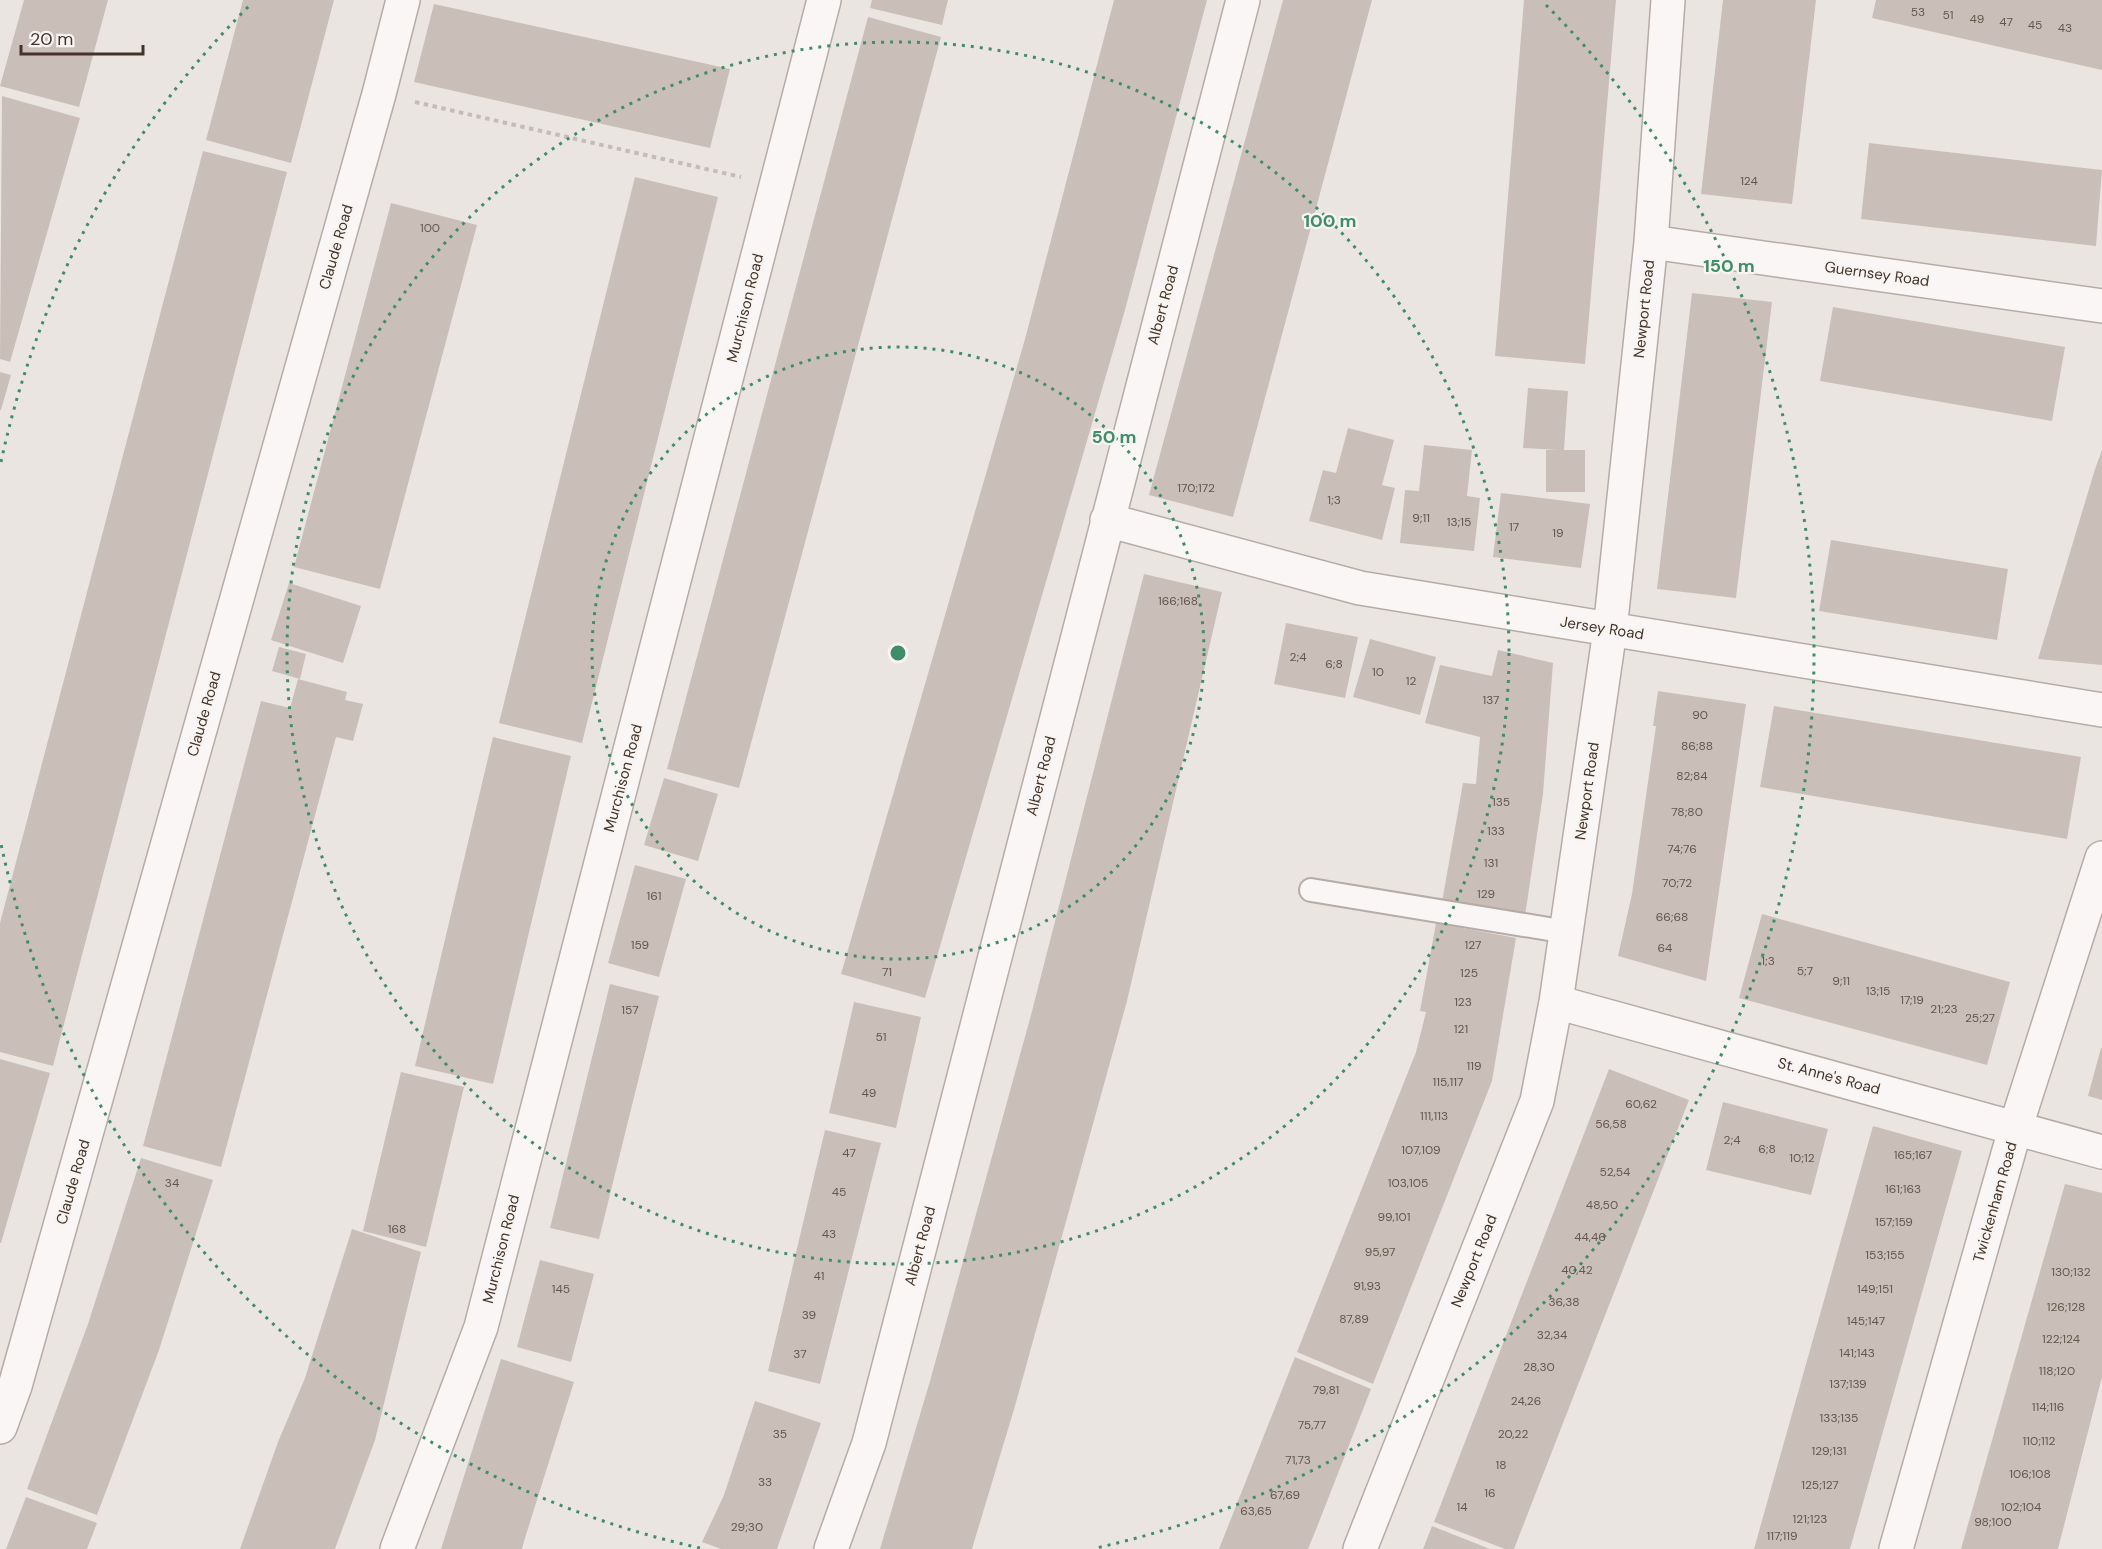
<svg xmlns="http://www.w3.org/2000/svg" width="2102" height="1549" font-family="'DM Sans',sans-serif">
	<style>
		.building { fill: #c9bfb8 }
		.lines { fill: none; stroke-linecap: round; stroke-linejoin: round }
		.service-casing { stroke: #b6aca6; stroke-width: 26 }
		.minor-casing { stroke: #b6aca6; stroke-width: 36 }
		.path { stroke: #c3bcb8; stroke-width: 4; stroke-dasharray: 4.5 4.5; stroke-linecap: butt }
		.service { stroke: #f9f6f5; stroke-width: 22 }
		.minor { stroke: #f9f6f5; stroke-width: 33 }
		.ring { fill: none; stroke: #418d68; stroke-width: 3; stroke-dasharray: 3 6 }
		.labels { text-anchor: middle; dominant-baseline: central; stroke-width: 4.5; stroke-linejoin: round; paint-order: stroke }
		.number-label { font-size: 12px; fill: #65564c }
		.street-label { font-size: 15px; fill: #443328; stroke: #f8f4f2 }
		.centre { fill: #418d68; stroke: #f8f4f2; stroke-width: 3 }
		.ring-label { font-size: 18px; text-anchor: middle; font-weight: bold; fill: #418d68; stroke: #f8f4f2; stroke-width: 4.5; stroke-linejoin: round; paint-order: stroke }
	</style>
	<rect width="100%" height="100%" fill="#ebe5e2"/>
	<path class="building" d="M24,0H108L79,107L0,86Z
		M243,0H334L291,163L206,140Z
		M872,0H948L942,25L870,8Z
		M1114,0H1207L1125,310L925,998L841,974L1025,339Z
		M1283,0H1372L1233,517L1149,495Z
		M1524,0H1616L1585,364L1495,356Z
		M1723,0H1816L1792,204L1701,194Z
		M1876,0H2102V70L1872,18Z
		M434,4L730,69L710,148L414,82Z
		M868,17L941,37L739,788L667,769Z
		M2,96L80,118L10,362L0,359Z
		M1869,143L2102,170L2096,246L1861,219Z
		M203,151L287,172L53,1066L0,1052V923Z
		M635,177L718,197L582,743L499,723Z
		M391,203L477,225L380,589L294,567Z
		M1692,293L1772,302L1736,598L1657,589Z
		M1833,307L2065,347L2052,421L1820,381Z
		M0,372L11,375L1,410H0Z
		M1528,388L1568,391L1564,450H1585V492H1546V450H1558L1523,448Z
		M1348,428L1394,440L1382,485L1395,488L1382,540L1309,521L1323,470L1336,473Z
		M1424,445L1472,450L1467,496L1480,498L1474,551L1400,543L1405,490L1419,491Z
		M2102,450V665L2038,659L2095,469Z
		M1501,493L1590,504L1581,568L1493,557Z
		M1831,540L2008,569L1997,640L1819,611Z
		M1144,574L1222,592L1127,1001L1015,1406L972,1549H880L930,1381L1031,1015Z
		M289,583L361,606L343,663L271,640Z
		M1286,623L1358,637L1345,698L1274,684Z
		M1370,639L1436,657L1420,715L1353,697Z
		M279,647L306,654L300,679L272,671Z
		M1498,650L1553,663L1543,794L1525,916L1442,902L1463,783L1476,784L1480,737L1425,723L1440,665L1492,676Z
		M298,679L347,692L345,700L363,704L353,741L336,737L221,1167L143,1146L261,701L290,708Z
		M1658,691L1746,704L1706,981L1618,956L1632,894L1656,726H1653Z
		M1774,706L2081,757L2067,839L1760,787Z
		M493,737L571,756L493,1084L415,1066Z
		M664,778L718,794L698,861L644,845Z
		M635,865L686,879L659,977L608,963Z
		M1762,914L2010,982L1987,1065L1739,998Z
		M1436,923L1516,938L1492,1081L1373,1384L1297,1352L1416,1052L1426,1012L1420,1011Z
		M610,984L659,996L599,1239L550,1228Z
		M854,1002L921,1017L896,1128L829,1113Z
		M2101,1048H2102V1100L2088,1096Z
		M0,1059L50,1073L1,1243H0Z
		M1609,1069L1689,1100L1514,1549H1505L1434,1522Z
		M401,1072L464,1087L426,1247L363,1231Z
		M1723,1102L1828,1129L1811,1195L1706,1170Z
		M1873,1126L1962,1151L1934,1250L1850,1549H1754Z
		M825,1130L881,1143L820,1384L768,1371Z
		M141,1158L213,1180L159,1350L97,1515L27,1489L88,1324Z
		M2065,1184L2102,1193V1377L2058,1549H1961Z
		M352,1229L421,1252L375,1440L335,1549H240L278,1442L305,1378Z
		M540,1260L594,1274L571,1362L517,1347Z
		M1295,1357L1371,1389L1317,1527L1308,1549H1219Z
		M501,1359L574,1382L525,1538L522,1549H441Z
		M755,1401L821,1423L777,1549H721L702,1542L724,1495Z
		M26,1497L97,1523L87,1549H6Z
		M1432,1526L1490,1549H1423Z"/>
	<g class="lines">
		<defs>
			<path id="service" d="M1311,890L1567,932"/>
			<path id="minor" d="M1651,242L2102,306
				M1107,520L1360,588L2102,710
				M1556,1002L2102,1152
				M0,1427L15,1386L379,94L403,0
				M397,1549L481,1327L824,0
				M831,1549L869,1443L1243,0
				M1360,1549L1537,1101L1556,1002L1610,630L1651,242L1668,0
				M1896,1549L2016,1126L2102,858"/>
		</defs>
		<use href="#service" class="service-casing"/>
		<use href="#minor" class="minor-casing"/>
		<path class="path" d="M415,102L741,177"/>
		<use href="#service" class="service"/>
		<use href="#minor" class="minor"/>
	</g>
	<g class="ring">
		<circle cx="898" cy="653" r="306"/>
		<circle cx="898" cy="653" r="611"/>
		<path d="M700 1548A917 917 0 0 1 1 844M1 462A917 917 0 0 1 250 5M1546 5A917 917 0 0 1 1096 1548"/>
	</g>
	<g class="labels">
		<g class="number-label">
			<text x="1918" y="12">53</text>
			<text x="1948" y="15">51</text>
			<text x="1977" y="19">49</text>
			<text x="2006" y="22">47</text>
			<text x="2035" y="25">45</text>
			<text x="2065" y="28">43</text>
			<text x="1749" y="181">124</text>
			<text x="430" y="228">100</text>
			<text x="1196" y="488">170;172</text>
			<text x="1334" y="500">1;3</text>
			<text x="1421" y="518">9;11</text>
			<text x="1459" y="522">13;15</text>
			<text x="1514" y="527">17</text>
			<text x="1558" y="533">19</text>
			<text x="1178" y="601">166;168</text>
			<text x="1298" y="657">2;4</text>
			<text x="1334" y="664">6;8</text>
			<text x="1378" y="672">10</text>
			<text x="1411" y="681">12</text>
			<text x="1491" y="700">137</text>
			<text x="1700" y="715">90</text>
			<text x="1697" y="746">86;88</text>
			<text x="1692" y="776">82;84</text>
			<text x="1501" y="802">135</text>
			<text x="1687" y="812">78;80</text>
			<text x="1496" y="831">133</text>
			<text x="1682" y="849">74;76</text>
			<text x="1491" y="863">131</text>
			<text x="1677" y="883">70;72</text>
			<text x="1486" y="894">129</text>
			<text x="654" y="896">161</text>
			<text x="1672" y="917">66;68</text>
			<text x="640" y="945">159</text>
			<text x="1473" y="945">127</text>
			<text x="1665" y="948">64</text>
			<text x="1768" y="961">1;3</text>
			<text x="1805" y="971">5;7</text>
			<text x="887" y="972">71</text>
			<text x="1469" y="973">125</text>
			<text x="1841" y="981">9;11</text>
			<text x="1878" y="991">13;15</text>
			<text x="1912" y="1000">17;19</text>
			<text x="1463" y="1002">123</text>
			<text x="1944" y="1009">21;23</text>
			<text x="630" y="1010">157</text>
			<text x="1980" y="1018">25;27</text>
			<text x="1461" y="1029">121</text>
			<text x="881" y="1037">51</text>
			<text x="1474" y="1066">119</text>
			<text x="1448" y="1082">115,117</text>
			<text x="869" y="1093">49</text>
			<text x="1641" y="1104">60,62</text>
			<text x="1434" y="1116">111,113</text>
			<text x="1611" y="1124">56,58</text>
			<text x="1732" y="1140">2;4</text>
			<text x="1767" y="1149">6;8</text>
			<text x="1421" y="1150">107,109</text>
			<text x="849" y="1153">47</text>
			<text x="1913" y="1155">165;167</text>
			<text x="1802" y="1158">10;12</text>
			<text x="1615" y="1172">52,54</text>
			<text x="172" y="1183">34</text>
			<text x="1408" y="1183">103,105</text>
			<text x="1903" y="1189">161;163</text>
			<text x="839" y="1192">45</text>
			<text x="1602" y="1205">48,50</text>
			<text x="1394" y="1217">99,101</text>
			<text x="1894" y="1222">157;159</text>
			<text x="397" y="1229">168</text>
			<text x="829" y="1234">43</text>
			<text x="1590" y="1237">44,46</text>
			<text x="1380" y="1252">95,97</text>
			<text x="1885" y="1255">153;155</text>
			<text x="1577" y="1270">40,42</text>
			<text x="2071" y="1272">130;132</text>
			<text x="819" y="1276">41</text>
			<text x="1367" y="1286">91,93</text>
			<text x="561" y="1289">145</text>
			<text x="1875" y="1289">149;151</text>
			<text x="1564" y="1302">36,38</text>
			<text x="2066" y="1307">126;128</text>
			<text x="809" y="1315">39</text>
			<text x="1354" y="1319">87,89</text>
			<text x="1866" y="1321">145;147</text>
			<text x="1552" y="1335">32,34</text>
			<text x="2061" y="1339">122;124</text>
			<text x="1857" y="1353">141;143</text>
			<text x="800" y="1354">37</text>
			<text x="1539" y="1367">28,30</text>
			<text x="2057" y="1371">118;120</text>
			<text x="1848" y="1384">137;139</text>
			<text x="1326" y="1390">79,81</text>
			<text x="1526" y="1401">24,26</text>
			<text x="2048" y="1407">114;116</text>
			<text x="1839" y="1418">133;135</text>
			<text x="1312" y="1425">75,77</text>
			<text x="780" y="1434">35</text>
			<text x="1513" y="1434">20,22</text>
			<text x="2039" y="1441">110;112</text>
			<text x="1829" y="1451">129;131</text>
			<text x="1298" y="1460">71,73</text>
			<text x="1501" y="1465">18</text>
			<text x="2030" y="1474">106;108</text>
			<text x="765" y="1482">33</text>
			<text x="1820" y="1485">125;127</text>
			<text x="1490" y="1493">16</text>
			<text x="1285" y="1495">67,69</text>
			<text x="1462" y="1507">14</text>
			<text x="2021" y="1507">102;104</text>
			<text x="1256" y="1511">63,65</text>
			<text x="1810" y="1519">121;123</text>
			<text x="1993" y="1522">98;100</text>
			<text x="747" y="1527">29;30</text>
			<text x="1782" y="1536">117;119</text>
		</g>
		<g class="street-label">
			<text transform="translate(336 247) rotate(-74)">Claude Road</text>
			<text transform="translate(1877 274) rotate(8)">Guernsey Road</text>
			<text transform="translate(1163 305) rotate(-75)">Albert Road</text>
			<text transform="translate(745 308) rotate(-76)">Murchison Road</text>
			<text transform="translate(1644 309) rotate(-84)">Newport Road</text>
			<text transform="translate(1602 628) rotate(9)">Jersey Road</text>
			<text transform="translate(204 714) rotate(-74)">Claude Road</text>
			<text transform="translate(1041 776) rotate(-76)">Albert Road</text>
			<text transform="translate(623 778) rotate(-75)">Murchison Road</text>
			<text transform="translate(1587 791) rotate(-82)">Newport Road</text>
			<text transform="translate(1829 1076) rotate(15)">St. Anne's Road</text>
			<text transform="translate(73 1182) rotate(-74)">Claude Road</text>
			<text transform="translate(1995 1202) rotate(-74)">Twickenham Road</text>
			<text transform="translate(920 1246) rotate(-75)">Albert Road</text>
			<text transform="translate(501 1249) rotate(-76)">Murchison Road</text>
			<text transform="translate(1474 1261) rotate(-68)">Newport Road</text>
		</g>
	</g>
	<circle cx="898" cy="653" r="9" class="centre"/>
	<g class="ring-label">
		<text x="1330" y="227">100 m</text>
		<text x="1729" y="272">150 m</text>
		<text x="1114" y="443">50 m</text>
	</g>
	<path d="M21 45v9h122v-9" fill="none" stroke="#443328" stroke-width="3"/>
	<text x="30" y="45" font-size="18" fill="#443328" stroke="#f8f4f2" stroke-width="4.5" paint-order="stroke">20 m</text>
</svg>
